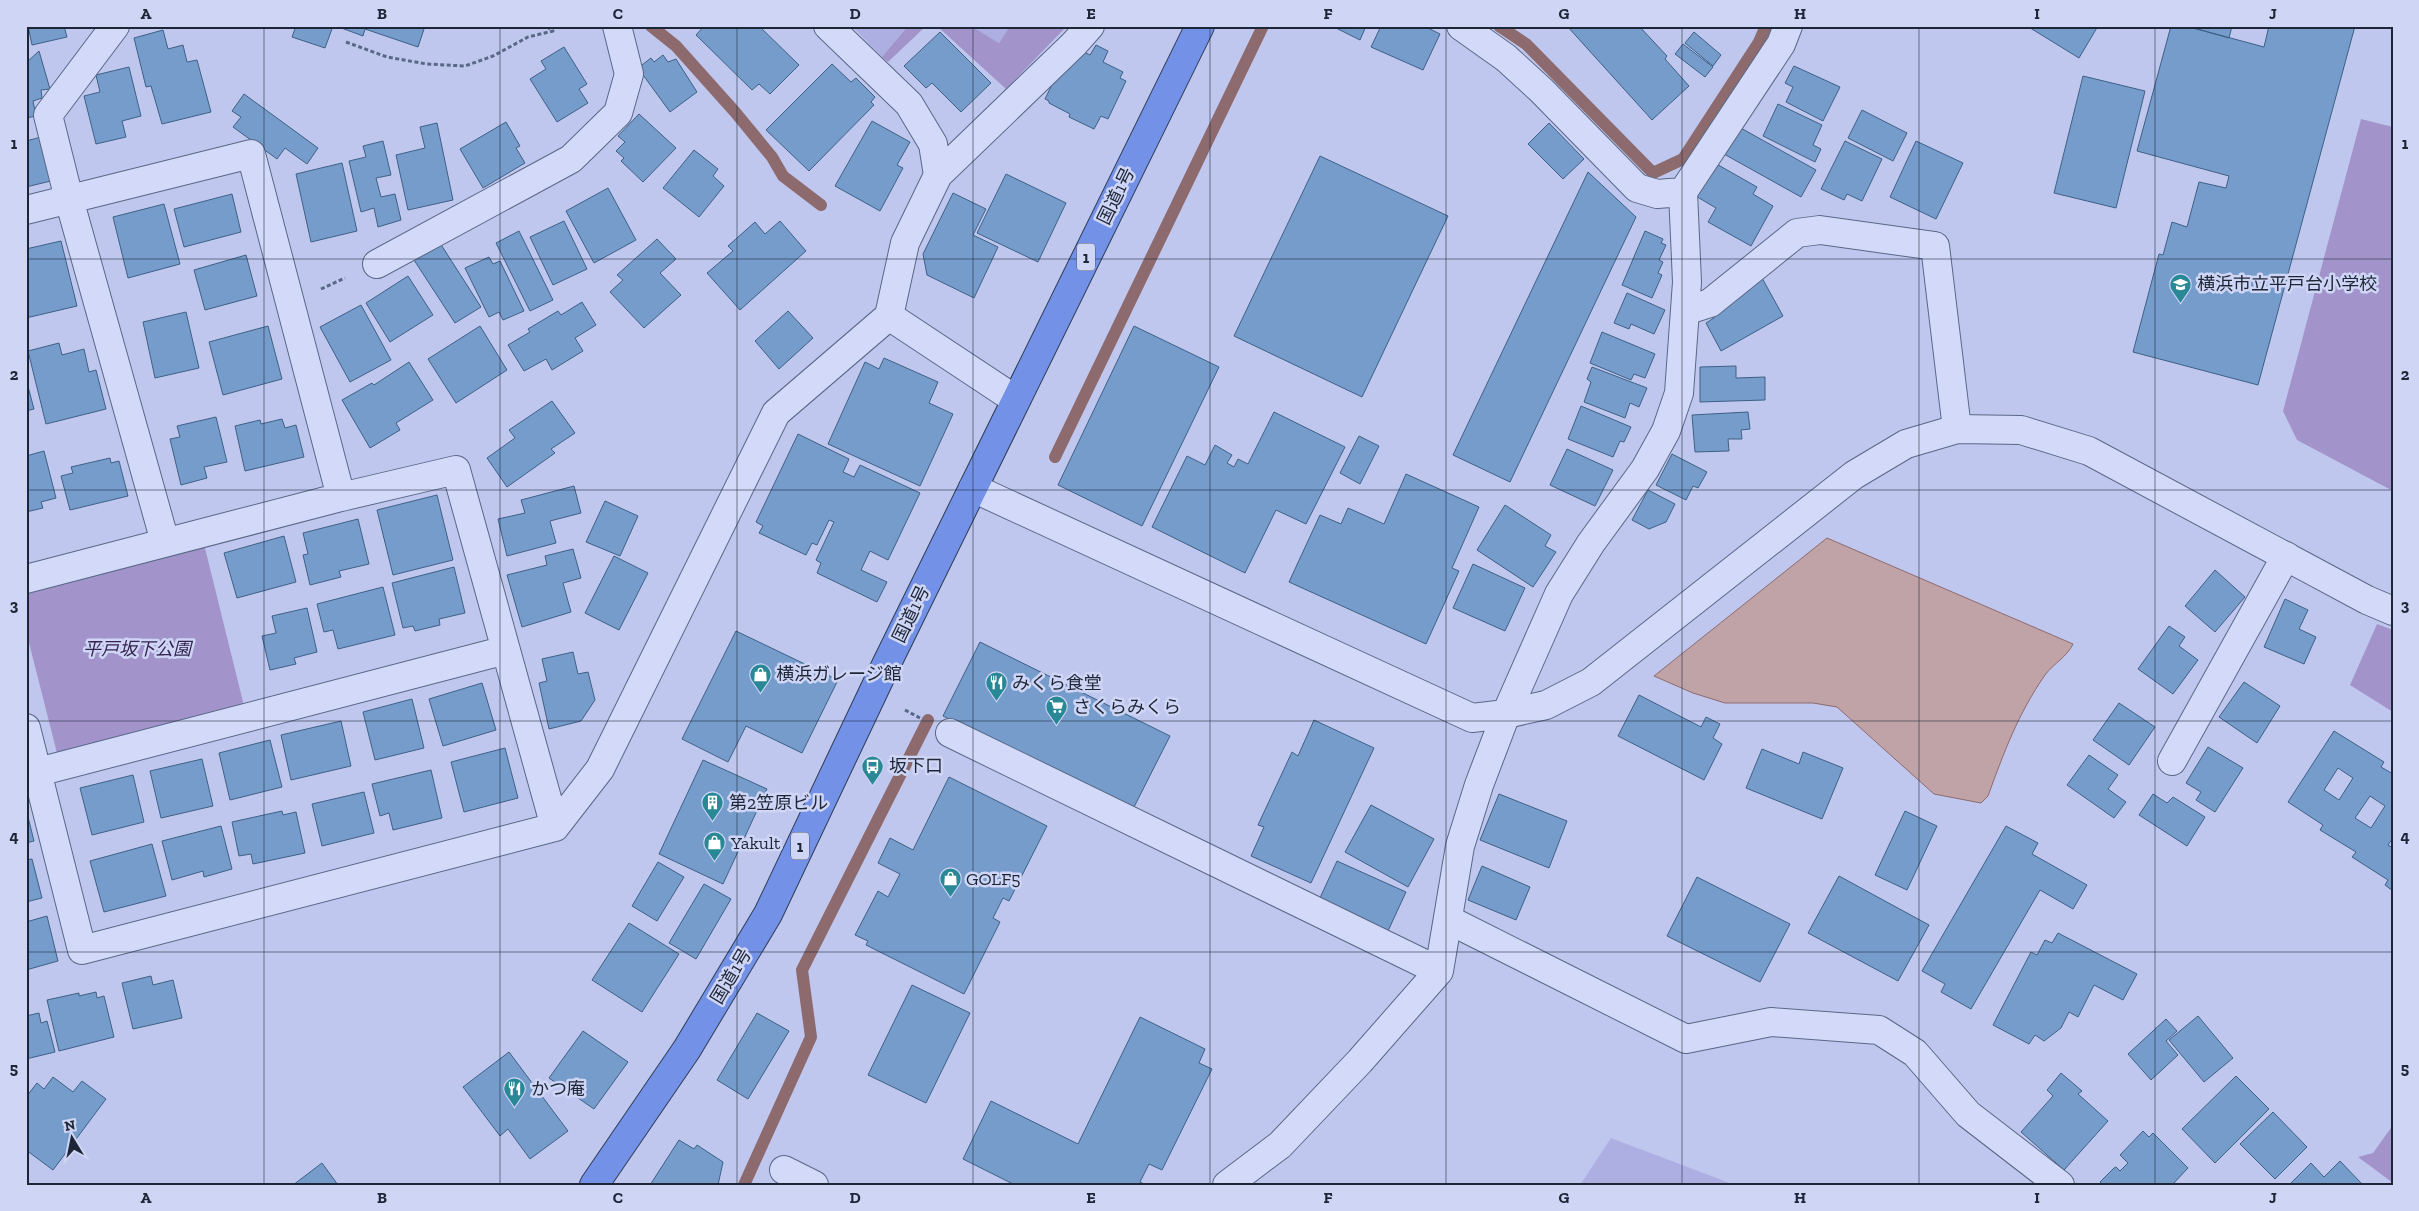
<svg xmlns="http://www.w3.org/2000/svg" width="2419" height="1211" font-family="'Zilla Slab','Noto Sans JP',serif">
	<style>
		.farmland { fill: #adafe3 }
		.green { fill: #a294cb }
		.water { fill: #c0a3a7; stroke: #8d6a6e }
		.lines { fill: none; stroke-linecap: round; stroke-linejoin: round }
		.stream { stroke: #8d6a6e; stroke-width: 12 }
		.building { fill: #769ccc; stroke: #3e6085; fill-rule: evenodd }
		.minor-casing { stroke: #586886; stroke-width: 30 }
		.tertiary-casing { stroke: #586886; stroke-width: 30 }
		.trunk-casing { stroke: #2c3c54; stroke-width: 30 }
		.path { stroke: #586886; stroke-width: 3; stroke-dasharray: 4 2.5; stroke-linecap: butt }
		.minor { stroke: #d3d9f9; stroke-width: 28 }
		.tertiary { stroke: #d3d9f9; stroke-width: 28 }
		.trunk { stroke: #7491e8; stroke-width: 28 }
		.grid { fill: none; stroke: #1c2636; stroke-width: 1; stroke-opacity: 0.55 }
		.labels { text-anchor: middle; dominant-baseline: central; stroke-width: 5; stroke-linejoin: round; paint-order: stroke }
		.shield { fill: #cfd5f5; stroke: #525a6f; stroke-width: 1 }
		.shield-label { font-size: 16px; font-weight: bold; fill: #1c2636 }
		.street-label { font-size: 18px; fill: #1c2636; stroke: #cfd5f5 }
		.poi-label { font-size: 18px; fill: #1c2636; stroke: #cfd5f5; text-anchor: start }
		.park-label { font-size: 18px; font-style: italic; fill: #352352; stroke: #cfd5f5 }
		.neatline { fill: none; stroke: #1c2636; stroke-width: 2 }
		.grid-label { font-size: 16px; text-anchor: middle; font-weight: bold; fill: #1c2636 }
	</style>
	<rect width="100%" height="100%" fill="#c0c7ee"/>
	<path class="farmland" d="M852,26H908L882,57Z
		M971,26H1010L999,43Z
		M1611,1138L1735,1185H1580Z"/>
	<path class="green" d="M908,26H926L888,62L882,57Z
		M937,26H971L999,43L1010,26H1067L1006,89Z
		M2361,119L2393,127V491L2297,440L2283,411Z
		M204,544L244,706L58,757L26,631V594Z
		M2377,624L2393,630V712L2350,685Z
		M2393,1125V1183L2358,1157L2373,1153Z"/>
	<path class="water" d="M1827,538L2073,644C2067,657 2054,663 2045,675C2018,714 2004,752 1988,796L1981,803L1934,794L1837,707L1813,703H1725L1693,693L1654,676Z"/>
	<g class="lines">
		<path class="stream" d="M651,26L676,46L735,112L772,157L783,176L821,205
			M1499,26L1526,44L1653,173L1683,159L1759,42L1766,26
			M1055,457L1263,26
			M744,1185L811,1037L802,970L928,720"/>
	</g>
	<path class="building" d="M28,26H64L67,37L32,45Z
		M296,26H333L325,48L292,37Z
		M336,26H425L418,47L365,29L363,36Z
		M704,26H759L799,65L770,94L759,84L752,90L696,35Z
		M1332,26H1366L1360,40Z
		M1381,26H1424L1440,34L1423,70L1371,47Z
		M1567,26H1639L1667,56L1665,59L1689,86L1652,120Z
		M2027,26H2098L2079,58Z
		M2171,26H2186L2264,47L2269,26H2355L2258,385L2133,352L2159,254L2163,255L2172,222L2187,227L2199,182L2226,188L2229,176L2137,151Z
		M2186,26H2232L2229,38Z
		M163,30L168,49L183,45L187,62L197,60L211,112L162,124L151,86L146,87L134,38Z
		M940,32L991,83L961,112L932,83L926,88L904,66Z
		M1694,32L1721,55L1713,66L1685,43Z
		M1683,44L1713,67L1705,77L1675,54Z
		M1096,45L1108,51L1103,62L1123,72L1120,78L1126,81L1108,119L1101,116L1094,129L1069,117L1070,114L1049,103V101L1045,99L1059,70L1076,48L1090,55Z
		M564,47L587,84L579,89L588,103L557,122L530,79L546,69L541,61Z
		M39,51L50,89L41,90L42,98L33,101L36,116L26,118V63Z
		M663,55L668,62L676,59L697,92L670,112L638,68L651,58L654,62Z
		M832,64L851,82L856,78L875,97L871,102L874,105L809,171L766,130Z
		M1794,66L1840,87L1823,121L1786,102L1793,87L1785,83Z
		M129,67L141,116L122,121L126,137L96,144L84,96L100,92L96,75Z
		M2083,76L2145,91L2116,208L2054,193Z
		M244,94L318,148L307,164L285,148L277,159L233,127L241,117L232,111Z
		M1778,104L1822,125L1813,145L1821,149L1815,162L1763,136Z
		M1862,110L1907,133L1893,161L1848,138Z
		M639,114L676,148L643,182L621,161L624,158L616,151L625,142L618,136Z
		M872,121L910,142L897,165L903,168L880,211L835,186Z
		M506,122L520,146L516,148L525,163L483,188L460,149Z
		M437,123L453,200L408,210L396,155L425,148L420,127Z
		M1549,123L1584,159L1563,179L1528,144Z
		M1739,127L1816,170L1801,197L1724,154Z
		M45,136L55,180L26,187V141Z
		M383,141L391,175L376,178L381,197L395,194L401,220L378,227L374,208L361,212L349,161L366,157L363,146Z
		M1845,141L1882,159L1862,201L1847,194L1844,200L1821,189Z
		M1916,141L1963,163L1936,219L1890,197Z
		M694,150L718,169L713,176L724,186L699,217L663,188Z
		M1320,156L1448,216L1362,397L1234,336Z
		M1713,162L1757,187L1753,194L1773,206L1751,246L1708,222L1716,208L1694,195Z
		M342,163L357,231L311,242L296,174Z
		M1588,172L1636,217L1510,482L1453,455Z
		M1006,174L1066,203L1038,262L977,233Z
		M608,188L636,240L594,263L566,211Z
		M953,193L986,209L973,235L998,247L974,298L927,275L923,254Z
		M232,194L241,232L184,247L174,209Z
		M164,204L180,264L128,278L113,217Z
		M564,221L587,269L553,285L530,237Z
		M780,221L806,251L740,310L707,273L733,251L728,246L755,222L765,234Z
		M519,231L553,300L530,311L496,243Z
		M1645,231L1663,239L1661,243L1666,245L1659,260L1663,262L1658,273L1662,275L1652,298L1622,285Z
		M657,239L676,259L660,273L681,295L644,328L610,292L623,280L617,275Z
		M61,241L77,306L26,318V249Z
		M440,243L481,307L455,323L414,260Z
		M246,255L257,296L205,310L194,270Z
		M489,257L493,264L500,261L524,311L503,320L499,312L489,317L465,268Z
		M408,276L433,315L390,342L366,303Z
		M1762,278L1783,316L1721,351L1706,323L1714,318L1709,309Z
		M1627,293L1665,310L1654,334L1631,324L1629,329L1614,323Z
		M582,302L596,325L575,338L583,351L552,370L546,359L524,371L508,345L530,332L528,329L558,311L561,315Z
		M361,305L391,360L350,382L320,327Z
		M788,311L813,338L779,369L755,341Z
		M186,312L199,368L155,378L143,322Z
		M268,326L282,379L223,395L209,342Z
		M480,326L507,370L456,403L428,359Z
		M1134,326L1219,367L1142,526L1058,485Z
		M1602,332L1655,354L1645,378L1634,374L1631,380L1590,363Z
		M59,343L62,355L84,349L89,372L96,370L106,409L46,424L28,351Z
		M884,358L938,382L929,403L953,414L920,486L828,444L865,362L879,369Z
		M409,362L433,400L396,423L400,430L370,448L342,400L372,383L374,385Z
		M1736,366V378L1765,377V400L1700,402V367Z
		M1592,367L1647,388L1639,407L1630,403L1625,418L1584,402L1591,382L1587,379Z
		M26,379L34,409L26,411Z
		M552,401L575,433L551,449L555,453L507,487L487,458L515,438L509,430Z
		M1581,406L1631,427L1624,442L1620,441L1613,457L1568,439Z
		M1274,412L1345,447L1306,524L1276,510L1245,573L1152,527L1187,456L1205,465L1215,445L1232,455L1227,463L1234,467L1238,459L1248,464Z
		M1748,412L1750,429L1741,430L1742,439H1728L1729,451L1695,452L1692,415Z
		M216,417L227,462L204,467L207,478L181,485L170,439L180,437L177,426Z
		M282,419L285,428L296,425L304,457L245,471L235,426L260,420L261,424Z
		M798,434L849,459L843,472L854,477L860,465L920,493L888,560L870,551L861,570L887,582L877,602L817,573L821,563L816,560L834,522L829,520L817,545L812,543L806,555L759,533L763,526L756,522Z
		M1359,436L1379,446L1360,484L1340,473Z
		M1567,449L1613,470L1595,506L1550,485Z
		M44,451L56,498L41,502L43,508L26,512V456Z
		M1672,454L1707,472L1698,488L1693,486L1686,500L1656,485Z
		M110,458L111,463L119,461L128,496L70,510L61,476L73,473L71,467Z
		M1406,474L1479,507L1452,568L1459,571L1426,644L1289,582L1320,515L1341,524L1348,508L1384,524Z
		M574,486L581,513L550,521L556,543L507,556L498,519L525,513L521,500Z
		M1648,490L1675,504L1666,522L1649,529L1632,520Z
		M437,495L453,560L393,575L377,510Z
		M605,501L638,516L620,556L586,542Z
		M1505,505L1551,535L1545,546L1556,552L1533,587L1477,550Z
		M358,519L369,564L339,571L341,577L310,585L303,555L308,554L303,533Z
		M284,536L296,582L237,598L224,553Z
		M573,549L581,578L563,583L571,612L522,627L507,575L547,565L545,556Z
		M614,556L648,573L619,630L585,613Z
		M1473,564L1525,588L1505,631L1453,608Z
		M454,567L465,613L439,619L440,625L415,631L413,626L403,628L392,583Z
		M2215,570L2245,597L2215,632L2185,606Z
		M383,587L395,635L338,649L333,630L324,632L317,604Z
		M2285,599L2308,610L2299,629L2316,637L2304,664L2264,647Z
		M307,608L317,652L294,658L296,664L270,670L262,636L276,633L272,616Z
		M2169,626L2185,637L2179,646L2198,660L2173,694L2138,669Z
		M736,631L838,680L802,753L746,726L728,762L682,739Z
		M980,642L1170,736L1132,811L943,716Z
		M573,652L578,674L588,672L595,700L581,721L549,729L539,683L547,681L542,659Z
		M2244,682L2280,706L2257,743L2219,717Z
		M482,683L496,730L443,746L429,699Z
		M1639,695L1701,727L1706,717L1720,724L1713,738L1722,744L1704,780L1618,736Z
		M412,699L424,748L375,760L363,712Z
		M2119,703L2155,727L2129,765L2093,740Z
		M1314,720L1374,748L1311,883L1251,856L1264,827L1258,825L1292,752L1298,756Z
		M341,721L351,766L291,780L281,735Z
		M2334,731L2384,762L2381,767L2393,774V838L2388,845L2393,848V891L2385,885L2388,880L2352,857L2356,852L2320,830L2323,825L2288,802ZM2338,768L2353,778L2339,800L2324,790ZM2370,796L2385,806L2371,828L2355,818Z
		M270,740L282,787L230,800L219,753Z
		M2208,747L2243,768L2215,812L2196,800L2201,792L2186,783Z
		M505,748L518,798L464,812L451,762Z
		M1762,749L1799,764L1803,752L1843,768L1822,819L1746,788Z
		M2089,755L2118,775L2108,789L2126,802L2114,818L2067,785Z
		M202,759L213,806L161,818L150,771Z
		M703,760L767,789L723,884L659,854Z
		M431,770L442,818L393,830L389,813L380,816L372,784Z
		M133,775L144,822L92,835L80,788Z
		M949,777L1047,826L1009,901L1003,898L993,918L1000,922L964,994L866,945L868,941L855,935L878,891L888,897L900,874L878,863L890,838L913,850Z
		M364,792L374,833L322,846L312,804Z
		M1499,794L1567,821L1549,868L1480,840Z
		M2153,794L2167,803L2173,797L2205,817L2187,846L2139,815Z
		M1371,805L1434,839L1408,887L1345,852Z
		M26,809L34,841L26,843Z
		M282,811L283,815L296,812L305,853L253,864L251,854L239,856L232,822Z
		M1905,811L1937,826L1907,890L1875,875Z
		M221,826L232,869L204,877L203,871L172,880L162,841Z
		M2006,826L2038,843L2032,854L2087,885L2073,909L2040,890L1971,1009L1941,992L1945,984L1922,971Z
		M152,844L166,896L104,912L90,861Z
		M32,859L42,898L26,902V860Z
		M1337,861L1406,892L1388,931L1319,900Z
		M658,862L684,877L657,921L632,906Z
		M1482,866L1530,887L1516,920L1468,900Z
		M1839,876L1929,925L1898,981L1808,933Z
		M1697,877L1790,924L1760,982L1667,936Z
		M704,884L731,899L696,959L669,943Z
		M47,916L58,961L26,970V922Z
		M629,923L679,954L642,1012L592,980Z
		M2058,933L2137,974L2123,1000L2094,985L2078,1017L2069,1012L2061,1028L2044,1041L2035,1035L2029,1044L1993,1025L2031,952L2037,955L2045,940L2052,943Z
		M151,976L153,985L173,980L182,1018L133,1029L122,983Z
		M912,985L970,1013L926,1103L868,1075Z
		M96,992L97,998L104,996L114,1037L59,1051L47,1000L79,993V996Z
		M39,1013L41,1023L47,1021L55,1052L26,1059V1016Z
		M757,1013L789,1031L748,1099L717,1080Z
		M2198,1016L2233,1058L2204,1082L2169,1040Z
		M1140,1017L1205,1049L1199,1063L1212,1069L1162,1170L1149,1164L1140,1182L1146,1185H1015L963,1159L991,1101L1078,1144Z
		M2166,1019L2177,1031L2166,1041L2178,1055L2151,1080L2128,1054Z
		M583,1031L628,1062L594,1109L549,1078Z
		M509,1052L568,1131L530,1159L508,1129L500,1136L463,1087Z
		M2061,1073L2082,1091L2078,1094L2108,1121L2064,1170L2021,1132L2053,1096L2047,1090Z
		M2236,1076L2269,1109L2215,1163L2182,1129Z
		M53,1077L73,1092L82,1081L106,1099L53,1170L26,1150V1097L37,1083L44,1089Z
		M2273,1112L2307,1147L2275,1179L2240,1144Z
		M2143,1131L2149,1137L2153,1133L2188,1168L2172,1185H2103L2100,1182L2114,1168L2116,1167L2120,1171L2128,1163L2120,1155Z
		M679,1140L694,1149L697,1145L723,1162L718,1185H650Z
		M2340,1161L2363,1185H2293L2291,1183L2311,1163L2324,1177Z
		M322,1163L338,1185H293Z"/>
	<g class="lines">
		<defs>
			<path id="minor" d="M115,26L48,115L69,199L165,542
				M1461,26L1506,58L1541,90L1637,188L1657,194L1683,192
				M938,175L1074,44L1090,26
				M26,210L251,154L341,497
				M377,264L571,159L618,113L629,74L617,26
				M1685,311L1710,303L1797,233L1820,230L1935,246L1957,429
				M889,316L1016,400
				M26,579L341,497L456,470L555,827
				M26,728L82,950L555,827L600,769L776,413L889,316L905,243L938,175L933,144L909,104L828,26
				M950,733L1439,971
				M2172,761L2286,556
				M38,772L506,650
				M1449,920L1686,1039L1771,1022L1879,1030L1915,1053L1968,1114L2060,1185
				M784,1170L814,1185
				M1227,1185L1280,1145L1360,1061L1439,971L1460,846L1479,785L1506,714L1559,594L1591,543L1645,469L1666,431L1679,393L1687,282L1683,192L1781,44L1788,26"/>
			<path id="tertiary" d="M973,488L1472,718L1506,714L1546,705L1591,682L1854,475L1906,444L1957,429L2021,430L2089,451L2367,600L2393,611"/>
			<path id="trunk" d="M594,1185L687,1049L768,914L886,665L1200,26"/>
		</defs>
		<use href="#minor" class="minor-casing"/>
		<use href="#tertiary" class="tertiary-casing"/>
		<use href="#trunk" class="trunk-casing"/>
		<path class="path" d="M346,42L387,57L427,64L465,66L493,56L528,37L553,31L546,26
			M321,289L345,278
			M905,710L920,718"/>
		<use href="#minor" class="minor"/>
		<use href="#tertiary" class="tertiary"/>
		<use href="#trunk" class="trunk"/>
	</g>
	<path class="grid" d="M264,26V1185M500,26V1185M737,26V1185M973,26V1185M1210,26V1185M1446,26V1185M1682,26V1185M1919,26V1185M2155,26V1185M26,259H2393M26,490H2393M26,721H2393M26,952H2393"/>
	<defs>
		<symbol id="school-pin" viewBox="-11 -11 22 30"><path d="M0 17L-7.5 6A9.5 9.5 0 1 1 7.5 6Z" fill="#288895" stroke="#cfd5f5"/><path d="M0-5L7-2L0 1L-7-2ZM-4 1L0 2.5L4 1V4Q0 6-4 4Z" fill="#fff"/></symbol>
		<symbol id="shop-pin" viewBox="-11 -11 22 30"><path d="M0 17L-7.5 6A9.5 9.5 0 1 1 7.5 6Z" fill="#288895" stroke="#cfd5f5"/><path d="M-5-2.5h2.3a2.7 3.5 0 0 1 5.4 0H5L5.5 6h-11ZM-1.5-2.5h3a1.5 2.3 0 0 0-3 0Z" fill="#fff"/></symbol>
		<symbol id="restaurant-pin" viewBox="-11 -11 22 30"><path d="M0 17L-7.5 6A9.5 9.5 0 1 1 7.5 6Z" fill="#288895" stroke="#cfd5f5"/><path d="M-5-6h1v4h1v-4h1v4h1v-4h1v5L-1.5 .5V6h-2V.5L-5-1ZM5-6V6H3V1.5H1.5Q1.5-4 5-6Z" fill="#fff"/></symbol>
		<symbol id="supermarket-pin" viewBox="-11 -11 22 30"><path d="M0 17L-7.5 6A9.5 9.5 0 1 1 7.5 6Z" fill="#288895" stroke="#cfd5f5"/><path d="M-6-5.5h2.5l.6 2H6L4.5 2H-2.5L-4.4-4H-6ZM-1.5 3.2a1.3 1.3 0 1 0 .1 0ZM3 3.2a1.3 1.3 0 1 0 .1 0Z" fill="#fff"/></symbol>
		<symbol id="bus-pin" viewBox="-11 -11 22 30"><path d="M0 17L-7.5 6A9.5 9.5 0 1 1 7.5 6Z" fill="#288895" stroke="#cfd5f5"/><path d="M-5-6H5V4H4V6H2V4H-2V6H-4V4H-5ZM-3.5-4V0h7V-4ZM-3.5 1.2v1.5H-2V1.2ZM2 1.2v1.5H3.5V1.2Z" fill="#fff"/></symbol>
		<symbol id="building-pin" viewBox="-11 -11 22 30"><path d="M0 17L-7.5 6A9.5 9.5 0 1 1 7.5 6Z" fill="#288895" stroke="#cfd5f5"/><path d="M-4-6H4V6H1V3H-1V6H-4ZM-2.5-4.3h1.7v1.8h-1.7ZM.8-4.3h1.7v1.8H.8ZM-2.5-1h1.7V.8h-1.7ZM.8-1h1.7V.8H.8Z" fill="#fff"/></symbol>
	</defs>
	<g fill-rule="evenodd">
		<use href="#school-pin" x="2168" y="272" width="25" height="34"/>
		<use href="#shop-pin" x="748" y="662" width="25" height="34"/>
		<use href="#restaurant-pin" x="984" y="670" width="25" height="34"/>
		<use href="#supermarket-pin" x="1044" y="694" width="25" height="34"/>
		<use href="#bus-pin" x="860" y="754" width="25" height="34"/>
		<use href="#building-pin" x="700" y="790" width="25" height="34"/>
		<use href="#shop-pin" x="702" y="830" width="25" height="34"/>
		<use href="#shop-pin" x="938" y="866" width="25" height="34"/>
		<use href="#restaurant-pin" x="502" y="1076" width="25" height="34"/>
	</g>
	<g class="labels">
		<g class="shield">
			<rect x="1077" y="243.5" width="18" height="27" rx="4"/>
			<rect x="791" y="832.5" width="18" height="27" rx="4"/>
		</g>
		<g class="shield-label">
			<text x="1086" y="257">1</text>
			<text x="800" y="846">1</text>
		</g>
		<g class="street-label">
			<text transform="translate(1116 196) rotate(-64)">国道1号</text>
			<text transform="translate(911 614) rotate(-64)">国道1号</text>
			<text transform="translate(731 976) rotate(-59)">国道1号</text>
		</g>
		<g class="poi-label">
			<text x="2197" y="284">横浜市立平戸台小学校</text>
			<text x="776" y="674">横浜ガレージ館</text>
			<text x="1012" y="683">みくら食堂</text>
			<text x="1073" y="707">さくらみくら</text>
			<text x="889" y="766">坂下口</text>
			<text x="729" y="803">第2笠原ビル</text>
			<text x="731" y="843">Yakult</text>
			<text x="966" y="879">GOLF5</text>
			<text x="531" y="1089">かつ庵</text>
		</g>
		<g class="park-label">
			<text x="137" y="649">平戸坂下公園</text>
		</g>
	</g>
	<rect width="2419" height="1211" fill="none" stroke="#cfd5f5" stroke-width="55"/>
	<g transform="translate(72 1138) rotate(350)" stroke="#cfd5f5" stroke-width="4" paint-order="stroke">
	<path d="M0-4L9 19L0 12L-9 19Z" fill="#1c2636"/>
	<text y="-8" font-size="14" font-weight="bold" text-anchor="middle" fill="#1c2636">N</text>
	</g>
	<rect x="28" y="28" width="2364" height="1156" class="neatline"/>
	<g class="grid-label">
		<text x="146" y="19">A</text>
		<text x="382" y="19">B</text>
		<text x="618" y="19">C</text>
		<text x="855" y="19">D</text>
		<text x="1091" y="19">E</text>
		<text x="1328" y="19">F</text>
		<text x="1564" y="19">G</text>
		<text x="1800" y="19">H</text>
		<text x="2037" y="19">I</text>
		<text x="2273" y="19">J</text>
		<text x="14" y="149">1</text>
		<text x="2405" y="149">1</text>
		<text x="14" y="380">2</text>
		<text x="2405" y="380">2</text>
		<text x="14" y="611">3</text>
		<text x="2405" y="611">3</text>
		<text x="14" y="842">4</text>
		<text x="2405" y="842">4</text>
		<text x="14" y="1074">5</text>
		<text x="2405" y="1074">5</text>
		<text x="146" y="1203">A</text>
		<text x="382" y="1203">B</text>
		<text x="618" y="1203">C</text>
		<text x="855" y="1203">D</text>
		<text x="1091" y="1203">E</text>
		<text x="1328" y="1203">F</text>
		<text x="1564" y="1203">G</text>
		<text x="1800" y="1203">H</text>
		<text x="2037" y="1203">I</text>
		<text x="2273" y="1203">J</text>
	</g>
</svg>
